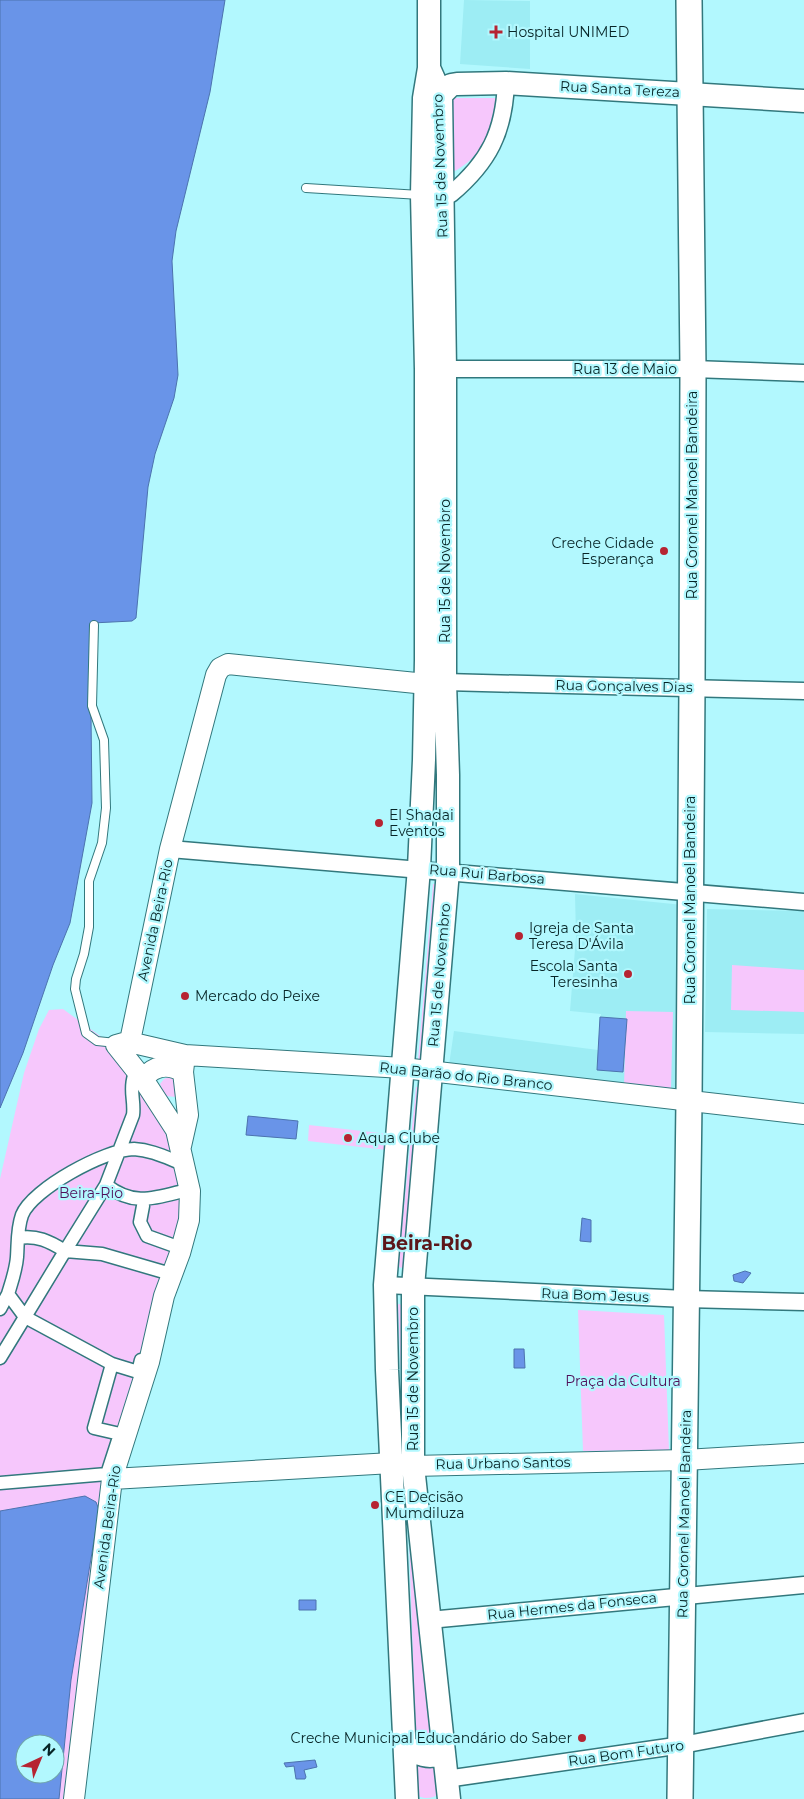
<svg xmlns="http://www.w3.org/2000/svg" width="804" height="1799" font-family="Montserrat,sans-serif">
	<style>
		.built { fill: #9dedf4 }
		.green { fill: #f6c7fc; fill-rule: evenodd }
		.water { fill: #6994e8; stroke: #4c73ae; fill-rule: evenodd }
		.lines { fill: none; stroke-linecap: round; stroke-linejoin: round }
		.service-casing { stroke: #32787d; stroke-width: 10 }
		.pedestrian-casing { stroke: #32787d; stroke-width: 15 }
		.minor-casing { stroke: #32787d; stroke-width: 19 }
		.tertiary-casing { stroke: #32787d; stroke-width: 22 }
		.secondary-casing { stroke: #32787d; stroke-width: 25 }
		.primary-casing { stroke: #32787d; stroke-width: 28 }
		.service { stroke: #fff; stroke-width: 8 }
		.pedestrian { stroke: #fff; stroke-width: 12 }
		.minor { stroke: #fff; stroke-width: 16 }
		.tertiary { stroke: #fff; stroke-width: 20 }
		.secondary { stroke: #fff; stroke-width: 22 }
		.primary { stroke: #fff; stroke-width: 25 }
		.poi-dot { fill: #b62432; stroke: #b2f8fe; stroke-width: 2 }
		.labels { text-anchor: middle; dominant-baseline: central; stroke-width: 4.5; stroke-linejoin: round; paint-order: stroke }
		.poi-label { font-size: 14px; fill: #072527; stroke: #b2f8fe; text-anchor: start }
		.street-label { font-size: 14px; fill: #072527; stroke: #b2f8fe }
		.park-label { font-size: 14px; fill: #501059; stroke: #b2f8fe }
		.district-label { font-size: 19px; font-weight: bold; fill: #5c171a; stroke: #b2f8fe }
	</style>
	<rect width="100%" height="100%" fill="#b2f8fe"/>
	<path class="built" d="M464,0L530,1V69L460,64Z
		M575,894L683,905L682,1096L449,1065L454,1031L598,1050L601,1014L570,1011L576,937Z
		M707,909L804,911V1034L705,1032Z"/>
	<path class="green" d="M448,98H496C490,132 484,157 451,173Z
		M433,884H442L423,1061L418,1060Z
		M732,965L804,970V1012L731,1010Z
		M63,1009L111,1044L182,1134L180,1221L123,1423L78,1799H0V1179L24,1073L39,1029L49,1010ZM25,1744H55V1774H25Z
		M626,1011L673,1012L671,1089L624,1087Z
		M171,1076L174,1077L176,1097L165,1096L160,1084L164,1079Z
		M416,1087H423L403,1268L398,1267Z
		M309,1125L389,1134L387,1150L308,1141Z
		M398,1304L403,1305L404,1446Z
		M578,1310L664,1315L669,1450L583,1451Z
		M407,1479L437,1746L416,1748Z
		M422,1763L435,1764L439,1794C432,1799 426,1799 417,1796L412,1769Z"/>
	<path class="water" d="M0,0H225L210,92L176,231L172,261L178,375L174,398L155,454L148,487L136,618L132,621L92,623L90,625L92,803L70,923L53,965L23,1053L0,1108Z
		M600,1017L627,1019L623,1072L597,1070Z
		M248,1116L298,1121L296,1139L246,1135Z
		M582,1218L591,1220V1242L580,1241Z
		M745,1271L751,1273L743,1283L734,1281L733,1275Z
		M514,1349H524L525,1368H514Z
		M85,1496L96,1502L99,1510L71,1680L59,1799H0V1511ZM25,1744H55V1774H25Z
		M299,1600H316V1610H299Z
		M315,1760L317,1767L304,1770L306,1777L305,1779H296L294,1766L286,1767L284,1763Z"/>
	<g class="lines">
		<defs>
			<path id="service" d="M306,188L420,195
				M94,625L92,706L104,740L106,808L102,843L89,881V927L84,954L76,979L75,989L86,1033L97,1041L116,1043"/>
			<path id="pedestrian" d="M106,1185C133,1206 152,1199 183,1191
				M143,1206L140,1222L147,1236L172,1245
				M18,1238C37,1235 49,1241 65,1251L106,1185L133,1115C135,1101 129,1090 134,1076
				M164,1272L102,1254L65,1251L25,1317L8,1294C12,1281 16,1270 17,1257C18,1243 17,1229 22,1215C32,1189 106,1149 134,1149C150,1150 163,1156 178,1162
				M0,1309L8,1294
				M0,1358L25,1317L112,1364L138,1372L141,1360
				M0,1483L107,1474L120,1434L94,1428L112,1364"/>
			<path id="minor" d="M451,194C489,162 504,132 506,83
				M434,369H693L804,373
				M445,682L804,691
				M170,849L804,902
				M385,1285L686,1299L804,1302
				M429,1620L804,1585
				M446,1779L682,1745L804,1722"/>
			<path id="tertiary" d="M129,1042L185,1055L403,1068L804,1114
				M143,1079C154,1065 168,1063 183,1072
				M181,1146L188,1115L183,1072L185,1055
				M112,1479L392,1463L413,1466L685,1460L804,1453
				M74,1799L112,1479L149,1362L164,1296L180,1253L189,1220L190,1191L176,1130L143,1079L116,1045L130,1041L170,849L216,675L220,668L228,664L426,684L442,682"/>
			<path id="secondary" d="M429,68L441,95L445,369V682L448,775V871L413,1287V1466L449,1799
				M441,95L451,85L457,84L506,83L804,101
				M405,1745C416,1754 431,1761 443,1751
				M407,1799L387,1370L385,1285L419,868L424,760L426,660V369L422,195L424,98L429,68V0"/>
			<path id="primary" d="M680,1799L689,1101L692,687L693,369L689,0"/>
		</defs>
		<use href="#service" class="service-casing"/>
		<use href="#pedestrian" class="pedestrian-casing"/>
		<use href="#minor" class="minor-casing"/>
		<use href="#tertiary" class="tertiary-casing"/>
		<use href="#secondary" class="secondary-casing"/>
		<use href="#primary" class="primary-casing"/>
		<use href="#service" class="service"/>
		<use href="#pedestrian" class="pedestrian"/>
		<use href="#minor" class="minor"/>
		<use href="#tertiary" class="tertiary"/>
		<use href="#secondary" class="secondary"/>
		<use href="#primary" class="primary"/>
	</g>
	<g class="poi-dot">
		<path d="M493.5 24.5h5v5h5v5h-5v5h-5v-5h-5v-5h5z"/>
		<circle cx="664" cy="551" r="5"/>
		<circle cx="379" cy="823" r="5"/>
		<circle cx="519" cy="936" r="5"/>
		<circle cx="628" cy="974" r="5"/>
		<circle cx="185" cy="996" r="5"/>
		<circle cx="348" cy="1138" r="5"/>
		<circle cx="375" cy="1505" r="5"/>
		<circle cx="582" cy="1738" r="5"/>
	</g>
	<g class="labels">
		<g class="poi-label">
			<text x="507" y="32">Hospital UNIMED</text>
			<text x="654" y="543" text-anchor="end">Creche Cidade<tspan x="654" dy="16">Esperança</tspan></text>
			<text x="389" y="815">El Shadai<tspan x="389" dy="16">Eventos</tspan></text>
			<text x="529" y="928">Igreja de Santa<tspan x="529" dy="16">Teresa D'Ávila</tspan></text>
			<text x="618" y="966" text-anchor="end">Escola Santa<tspan x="618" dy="16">Teresinha</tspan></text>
			<text x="195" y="996">Mercado do Peixe</text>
			<text x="358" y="1138">Aqua Clube</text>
			<text x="385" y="1497">CE Decisão<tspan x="385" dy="16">Mumdiluza</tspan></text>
			<text x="572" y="1738" text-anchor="end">Creche Municipal Educandário do Saber</text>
		</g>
		<g class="street-label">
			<text transform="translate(620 89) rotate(3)">Rua Santa Tereza</text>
			<text transform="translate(440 166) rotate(-92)">Rua 15 de Novembro</text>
			<text x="625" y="369">Rua 13 de Maio</text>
			<text transform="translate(692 495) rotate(-90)">Rua Coronel Manoel Bandeira</text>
			<text transform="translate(445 571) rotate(-90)">Rua 15 de Novembro</text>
			<text transform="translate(624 686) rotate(1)">Rua Gonçalves Dias</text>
			<text transform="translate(487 874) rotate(5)">Rua Rui Barbosa</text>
			<text transform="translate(690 900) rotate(-90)">Rua Coronel Manoel Bandeira</text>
			<text transform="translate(155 920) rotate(-78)">Avenida Beira-Rio</text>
			<text transform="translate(439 975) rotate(-85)">Rua 15 de Novembro</text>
			<text transform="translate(466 1076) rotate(6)">Rua Barão do Rio Branco</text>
			<text transform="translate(595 1295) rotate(2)">Rua Bom Jesus</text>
			<text transform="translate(413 1379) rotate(-90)">Rua 15 de Novembro</text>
			<text transform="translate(503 1463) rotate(-1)">Rua Urbano Santos</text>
			<text transform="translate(684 1514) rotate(-89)">Rua Coronel Manoel Bandeira</text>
			<text transform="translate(107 1527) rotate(-82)">Avenida Beira-Rio</text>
			<text transform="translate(572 1606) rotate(-6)">Rua Hermes da Fonseca</text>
			<text transform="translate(626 1753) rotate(-8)">Rua Bom Futuro</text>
		</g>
		<g class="park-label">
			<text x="91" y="1193">Beira-Rio</text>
			<text x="623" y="1381">Praça da Cultura</text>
		</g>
		<g class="district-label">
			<text x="427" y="1243">Beira-Rio</text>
		</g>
	</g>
	<g transform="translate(40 1759) rotate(44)"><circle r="24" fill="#b2f8fe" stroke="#6ea4a8"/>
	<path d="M0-4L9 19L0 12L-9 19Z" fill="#b62432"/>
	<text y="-8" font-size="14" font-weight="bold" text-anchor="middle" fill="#072527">N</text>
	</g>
</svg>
